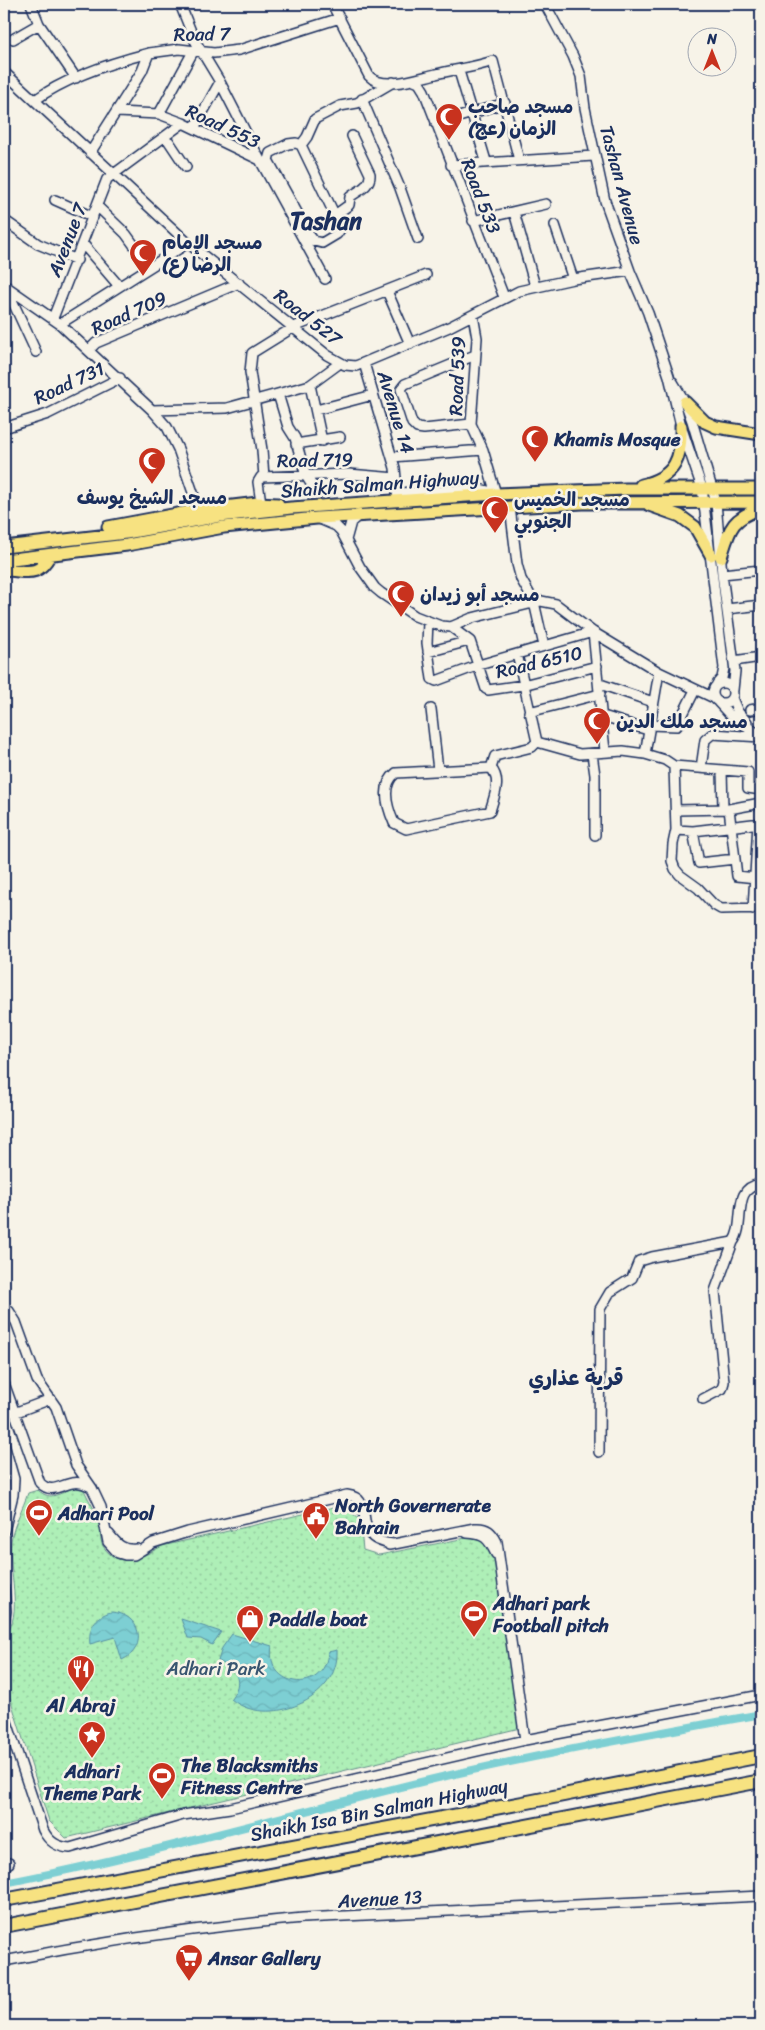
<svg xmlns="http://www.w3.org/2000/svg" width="765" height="2030" font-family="Sriracha,'Playpen Sans Arabic',sans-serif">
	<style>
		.park { fill: url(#park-dots); stroke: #648f8a }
		.water { fill: url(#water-waves); stroke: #568fa4 }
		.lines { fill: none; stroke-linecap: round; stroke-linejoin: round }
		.canal { stroke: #7dcfd3; stroke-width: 8 }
		.minor-casing { stroke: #1b2f5e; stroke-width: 12 }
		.major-casing { stroke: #1b2f5e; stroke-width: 15 }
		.highway-casing { stroke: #1b2f5e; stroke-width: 16 }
		.minor { stroke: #f7f3e8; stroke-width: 9 }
		.major { stroke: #f7e281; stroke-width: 11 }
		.highway { stroke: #f7e281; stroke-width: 12 }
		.labels { text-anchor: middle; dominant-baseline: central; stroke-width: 5; stroke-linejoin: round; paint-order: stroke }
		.street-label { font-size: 19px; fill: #1b2f5e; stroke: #f7f3e8 }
		.poi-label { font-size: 19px; font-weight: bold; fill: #1b2f5e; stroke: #f7f3e8; text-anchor: start }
		.park-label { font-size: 19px; fill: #385570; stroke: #f7f3e8 }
		.quarter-label { font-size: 21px; font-weight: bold; fill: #1b2f5e; stroke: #f7f3e8 }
		.district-label { font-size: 24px; font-weight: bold; fill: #1b2f5e; stroke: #f7f3e8 }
	</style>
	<defs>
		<pattern id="park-dots" width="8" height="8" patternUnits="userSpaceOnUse" patternTransform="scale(1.25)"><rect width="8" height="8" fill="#aeefb7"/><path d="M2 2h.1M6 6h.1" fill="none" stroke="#95cda0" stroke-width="1.8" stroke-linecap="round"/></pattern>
		<pattern id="water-waves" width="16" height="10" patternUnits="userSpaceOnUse" patternTransform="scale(1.25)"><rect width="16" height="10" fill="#7dcfd3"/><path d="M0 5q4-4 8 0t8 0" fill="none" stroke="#6bb2b8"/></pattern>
	</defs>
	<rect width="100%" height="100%" fill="#f7f3e8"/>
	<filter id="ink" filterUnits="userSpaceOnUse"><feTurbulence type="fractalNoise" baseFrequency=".02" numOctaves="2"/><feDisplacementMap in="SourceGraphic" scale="10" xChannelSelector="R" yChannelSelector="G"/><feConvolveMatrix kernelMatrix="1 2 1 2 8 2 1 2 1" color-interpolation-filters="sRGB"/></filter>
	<g filter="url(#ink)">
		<path class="park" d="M74,1487L84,1490C89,1501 96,1511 99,1522C102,1529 99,1539 103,1546C120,1572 143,1556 162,1546L343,1505L360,1520L363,1550L379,1555L476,1536L493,1552L523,1724L520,1728L66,1838L49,1821L4,1679V1636C25,1615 7,1570 11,1541C13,1526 23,1508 28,1493L38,1490C51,1502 60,1493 74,1487Z"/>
		<path class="water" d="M111,1612C141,1613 149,1648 122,1660L115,1637L90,1644C88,1628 95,1616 111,1612Z
			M181,1619L221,1632L212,1645L201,1639L188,1638Z
			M232,1634L272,1646C264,1688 325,1696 328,1652L337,1650C340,1700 267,1729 231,1699C244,1681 237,1669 218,1661L222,1648Z"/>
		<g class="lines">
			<path class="canal" d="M4,1883C144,1856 282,1816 421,1782C533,1755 647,1735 761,1714"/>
			<defs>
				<path id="minor" d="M31,4L39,24L76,78
					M180,4L194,39L220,82L260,160
					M332,4L369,76C383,91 418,78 436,74C456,69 473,68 493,61L519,160
					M545,4L573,56L581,76L585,108L605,201L630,271L648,313L669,376L681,426L702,488L724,668L722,678L717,684
					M13,39L39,24
					M459,71L486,161
					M4,72L188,243L327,355L345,365L356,366L449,327L519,291L573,279L630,271
					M414,81L419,83L424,91L504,297
					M362,99L400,188L418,239
					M35,100C67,77 110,63 149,53
					M117,112L159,114L183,123L260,160L325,279
					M159,114L194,50
					M436,124L505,103
					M194,128L220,82
					M166,137L186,167
					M296,143L301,145L341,228L337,234L322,243L314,241L310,236L268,160L270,153L288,144Z
					M301,145L307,137L315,119L340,106L357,103L393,82
					M90,153L142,71L149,53L179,49L214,53L239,50L340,18
					M451,165L594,156
					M55,200L93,217
					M97,206L126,234L149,266
					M514,212L535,286
					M335,215L349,205L350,197C358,191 371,186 370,174L352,136
					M4,220L38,244L77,260
					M473,221L546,204
					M555,225L573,279
					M83,244L119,286
					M4,285L60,324L152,410L167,427L178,449L199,510
					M12,291L11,298L36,352
					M387,291L410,344
					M473,315L477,338L471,424L483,450L496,494
					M53,318L107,179L183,123
					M60,324L188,243
					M89,350L96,343L239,283
					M364,363L395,468L398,500
					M673,382L685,402L692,421L716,502L722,574L735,671L733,690
					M310,385L322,441
					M278,394L288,427L295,438L306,476L315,490
					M152,410L227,408L310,385L340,363
					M316,410L373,395
					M471,424L424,429L417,428L412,423L401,389L405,384L475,355
					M4,428L48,414L120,378
					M296,444L340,437
					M392,457L483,450
					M264,477L262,450L250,372L252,353L294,327L426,275
					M397,493L479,489L496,493
					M261,503L258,482L261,477L349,474L396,478
					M510,507L517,564L521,579L534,602L544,646
					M317,518L336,526L341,531L360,567L375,588L381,593L415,616L441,626L451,627L470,641L486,689L488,690L523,685L597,666
					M346,540L351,522L359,515
					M722,574L761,570
					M727,609L761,605
					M428,622L427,643L432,679L436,681L479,665L593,632L605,751
					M451,627L472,618L541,601L556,604L593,632L659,672L714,698
					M428,652L469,641
					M517,654L537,742L580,754L623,751L645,754L665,760L674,766L748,772V788L761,790
					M734,661L761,657
					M713 693a10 10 0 1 1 20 0a10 10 0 1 1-20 0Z
					M600,684L653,702
					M732,698L738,712L747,722
					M718,702L729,714L761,736
					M431,709L438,770
					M750,710L761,708
					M529,712L600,694
					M603,716L648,730
					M649,725L677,726L695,690
					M592,754L595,775V835
					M645,754L659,672
					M674,766L676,830L673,844L672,861L675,869L680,875L698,888L714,905L721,909L761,908
					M491,768C502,780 494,797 490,811L406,829L394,823C387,807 380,785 396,773L491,768L495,756L532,747L537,742
					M701,768L705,740L712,734L761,737
					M722,771L723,808
					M729,809L737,876L756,878
					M676,810L729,809L761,803
					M676,830L693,831L761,823
					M693,831L699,863L735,859
					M753,909L758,823
					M4,1307L9,1311L16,1322L37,1380L56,1407L76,1465L92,1488L101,1507L108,1542L118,1553L125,1555H134L153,1543L188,1532L347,1495C380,1499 346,1539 393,1544
					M4,1383L40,1483C56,1499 67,1474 89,1486
					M703,1399L722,1389L724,1382L715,1291L733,1242
					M14,1413L51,1399
					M4,1444L14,1479L13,1495L4,1531
					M599,1452L600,1309L610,1292L632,1278L639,1261L652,1257L733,1242C747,1223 730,1188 761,1184
					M467,1533C485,1534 488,1538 496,1554
					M109,1534C117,1544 123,1551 137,1549
					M389,1545L475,1528C487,1527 492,1532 497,1542L525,1740
					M4,1588L6,1611L4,1624
					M4,1713L43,1830C49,1842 57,1847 70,1848L183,1815L230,1808L525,1740L761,1695
					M4,1866L9,1863
					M4,1961C103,1941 202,1927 303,1918L761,1896"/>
				<path id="major" d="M685,402L705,422L716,427L761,434
					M641,485C676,477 682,458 681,426
					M649,505L680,516L695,527L711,555
					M108,527L199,510L258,503L278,504
					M4,547L126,533L220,516L291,508L496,494L626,489H761
					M721,557C730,528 731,519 761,508
					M4,560L127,545L224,527L317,518L583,503L761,502
					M4,570C26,570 37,579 50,555"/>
				<path id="highway" d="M4,1900L533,1801L761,1756
					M4,1926L761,1781"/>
			</defs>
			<use href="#minor" class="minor-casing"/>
			<use href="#major" class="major-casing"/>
			<use href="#highway" class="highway-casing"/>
			<use href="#minor" class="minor"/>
			<use href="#major" class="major"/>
			<use href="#highway" class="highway"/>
		</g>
	</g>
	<defs>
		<symbol id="mosque-pin" viewBox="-11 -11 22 30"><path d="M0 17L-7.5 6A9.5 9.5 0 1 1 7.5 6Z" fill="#c8321e" stroke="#f7f3e8"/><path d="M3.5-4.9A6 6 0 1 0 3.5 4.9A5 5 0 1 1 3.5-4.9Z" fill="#fff"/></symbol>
		<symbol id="stadium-pin" viewBox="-11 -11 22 30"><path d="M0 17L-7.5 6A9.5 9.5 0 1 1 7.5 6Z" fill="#c8321e" stroke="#f7f3e8"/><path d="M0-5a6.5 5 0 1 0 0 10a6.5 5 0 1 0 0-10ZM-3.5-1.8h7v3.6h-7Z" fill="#fff"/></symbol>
		<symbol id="civic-pin" viewBox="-11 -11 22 30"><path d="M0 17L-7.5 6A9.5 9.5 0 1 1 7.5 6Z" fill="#c8321e" stroke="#f7f3e8"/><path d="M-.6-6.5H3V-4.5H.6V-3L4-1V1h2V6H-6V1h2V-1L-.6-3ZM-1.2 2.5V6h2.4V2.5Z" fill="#fff"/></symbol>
		<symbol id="shop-pin" viewBox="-11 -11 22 30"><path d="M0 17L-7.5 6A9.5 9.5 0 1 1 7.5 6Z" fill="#c8321e" stroke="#f7f3e8"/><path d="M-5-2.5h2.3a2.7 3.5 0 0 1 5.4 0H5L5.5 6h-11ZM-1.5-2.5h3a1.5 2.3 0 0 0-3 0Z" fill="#fff"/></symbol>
		<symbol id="restaurant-pin" viewBox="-11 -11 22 30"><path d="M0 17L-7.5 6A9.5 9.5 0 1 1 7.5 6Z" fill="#c8321e" stroke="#f7f3e8"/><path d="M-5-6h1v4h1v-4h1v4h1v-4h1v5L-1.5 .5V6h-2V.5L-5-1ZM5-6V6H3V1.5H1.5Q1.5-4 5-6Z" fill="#fff"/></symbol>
		<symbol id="sight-pin" viewBox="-11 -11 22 30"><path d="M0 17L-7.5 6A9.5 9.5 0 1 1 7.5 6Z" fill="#c8321e" stroke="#f7f3e8"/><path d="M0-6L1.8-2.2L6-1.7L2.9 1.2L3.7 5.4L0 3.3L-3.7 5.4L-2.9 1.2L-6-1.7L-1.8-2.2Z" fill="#fff"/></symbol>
		<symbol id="supermarket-pin" viewBox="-11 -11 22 30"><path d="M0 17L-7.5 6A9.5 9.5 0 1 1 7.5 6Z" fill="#c8321e" stroke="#f7f3e8"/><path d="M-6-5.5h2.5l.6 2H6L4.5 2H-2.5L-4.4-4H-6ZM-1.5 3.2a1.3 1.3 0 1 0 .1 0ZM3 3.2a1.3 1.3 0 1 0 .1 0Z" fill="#fff"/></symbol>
	</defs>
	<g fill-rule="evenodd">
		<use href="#mosque-pin" x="433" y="101" width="32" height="43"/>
		<use href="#mosque-pin" x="127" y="237" width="32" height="43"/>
		<use href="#mosque-pin" x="519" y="423" width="32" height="43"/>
		<use href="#mosque-pin" x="136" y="445" width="32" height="43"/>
		<use href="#mosque-pin" x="479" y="494" width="32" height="43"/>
		<use href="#mosque-pin" x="385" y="578" width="32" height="43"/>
		<use href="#mosque-pin" x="581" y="705" width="32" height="43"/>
		<use href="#stadium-pin" x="23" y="1497" width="32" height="43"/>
		<use href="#civic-pin" x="300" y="1500" width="32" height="43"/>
		<use href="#stadium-pin" x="458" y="1598" width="32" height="43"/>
		<use href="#shop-pin" x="234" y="1603" width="32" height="43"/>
		<use href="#restaurant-pin" x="65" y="1653" width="32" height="43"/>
		<use href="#sight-pin" x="76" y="1719" width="32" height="43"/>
		<use href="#stadium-pin" x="146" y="1760" width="32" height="43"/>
		<use href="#supermarket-pin" x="173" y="1942" width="32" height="43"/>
	</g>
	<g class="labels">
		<g class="street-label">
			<text transform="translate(202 34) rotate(-1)">Road 7</text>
			<text transform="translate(223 126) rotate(25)">Road 553</text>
			<text transform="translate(622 185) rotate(75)">Tashan Avenue</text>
			<text transform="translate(481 196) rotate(69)">Road 533</text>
			<text transform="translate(67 240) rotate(-69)">Avenue 7</text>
			<text transform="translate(129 313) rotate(-24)">Road 709</text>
			<text transform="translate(308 317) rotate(38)">Road 527</text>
			<text transform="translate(457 376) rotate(-88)">Road 539</text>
			<text transform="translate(69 383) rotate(-25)">Road 731</text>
			<text transform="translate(396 412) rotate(73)">Avenue 14</text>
			<text transform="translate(315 460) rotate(-1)">Road 719</text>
			<text transform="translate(380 484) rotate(-4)">Shaikh Salman Highway</text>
			<text transform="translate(539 662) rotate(-13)">Road 6510</text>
			<text transform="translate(379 1810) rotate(-11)">Shaikh Isa Bin Salman Highway</text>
			<text transform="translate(380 1899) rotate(-3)">Avenue 13</text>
		</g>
		<g class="poi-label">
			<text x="468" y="106">مسجد صاحب<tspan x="468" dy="22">الزمان (عج)</tspan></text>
			<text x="162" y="242">مسجد الإمام<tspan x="162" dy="22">الرضا (ع)</tspan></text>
			<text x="554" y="439">Khamis Mosque</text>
			<text x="152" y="497" text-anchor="middle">مسجد الشيخ يوسف</text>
			<text x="514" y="499">مسجد الخميس<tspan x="514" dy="22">الجنوبي</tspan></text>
			<text x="420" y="594">مسجد أبو زيدان</text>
			<text x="616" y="721">مسجد ملك الدين</text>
			<text x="335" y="1505">North Governerate<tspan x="335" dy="22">Bahrain</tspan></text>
			<text x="58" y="1513">Adhari Pool</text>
			<text x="493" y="1603">Adhari park<tspan x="493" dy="22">Football pitch</tspan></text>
			<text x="269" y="1619">Paddle boat</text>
			<text x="81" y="1705" text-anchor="middle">Al Abraj</text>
			<text x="181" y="1765">The Blacksmiths<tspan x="181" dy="22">Fitness Centre</tspan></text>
			<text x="92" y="1771" text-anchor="middle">Adhari<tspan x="92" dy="22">Theme Park</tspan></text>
			<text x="208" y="1958">Ansar Gallery</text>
		</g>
		<g class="park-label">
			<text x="216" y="1668">Adhari Park</text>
		</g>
		<g class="quarter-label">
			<text x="576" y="1378">قرية عذاري</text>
		</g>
		<g class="district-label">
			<text x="326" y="221">Tashan</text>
		</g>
	</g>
	<rect width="765" height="2030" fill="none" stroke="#f7f3e8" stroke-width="20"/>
	<rect x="10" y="10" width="745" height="2010" fill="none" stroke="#1b2f5e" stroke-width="2" filter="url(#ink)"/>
	<g transform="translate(712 52)"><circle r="24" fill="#f7f3e8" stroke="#9fa5b1"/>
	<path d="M0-4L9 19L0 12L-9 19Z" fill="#c8321e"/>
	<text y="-8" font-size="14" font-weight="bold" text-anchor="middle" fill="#1b2f5e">N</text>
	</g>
</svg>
